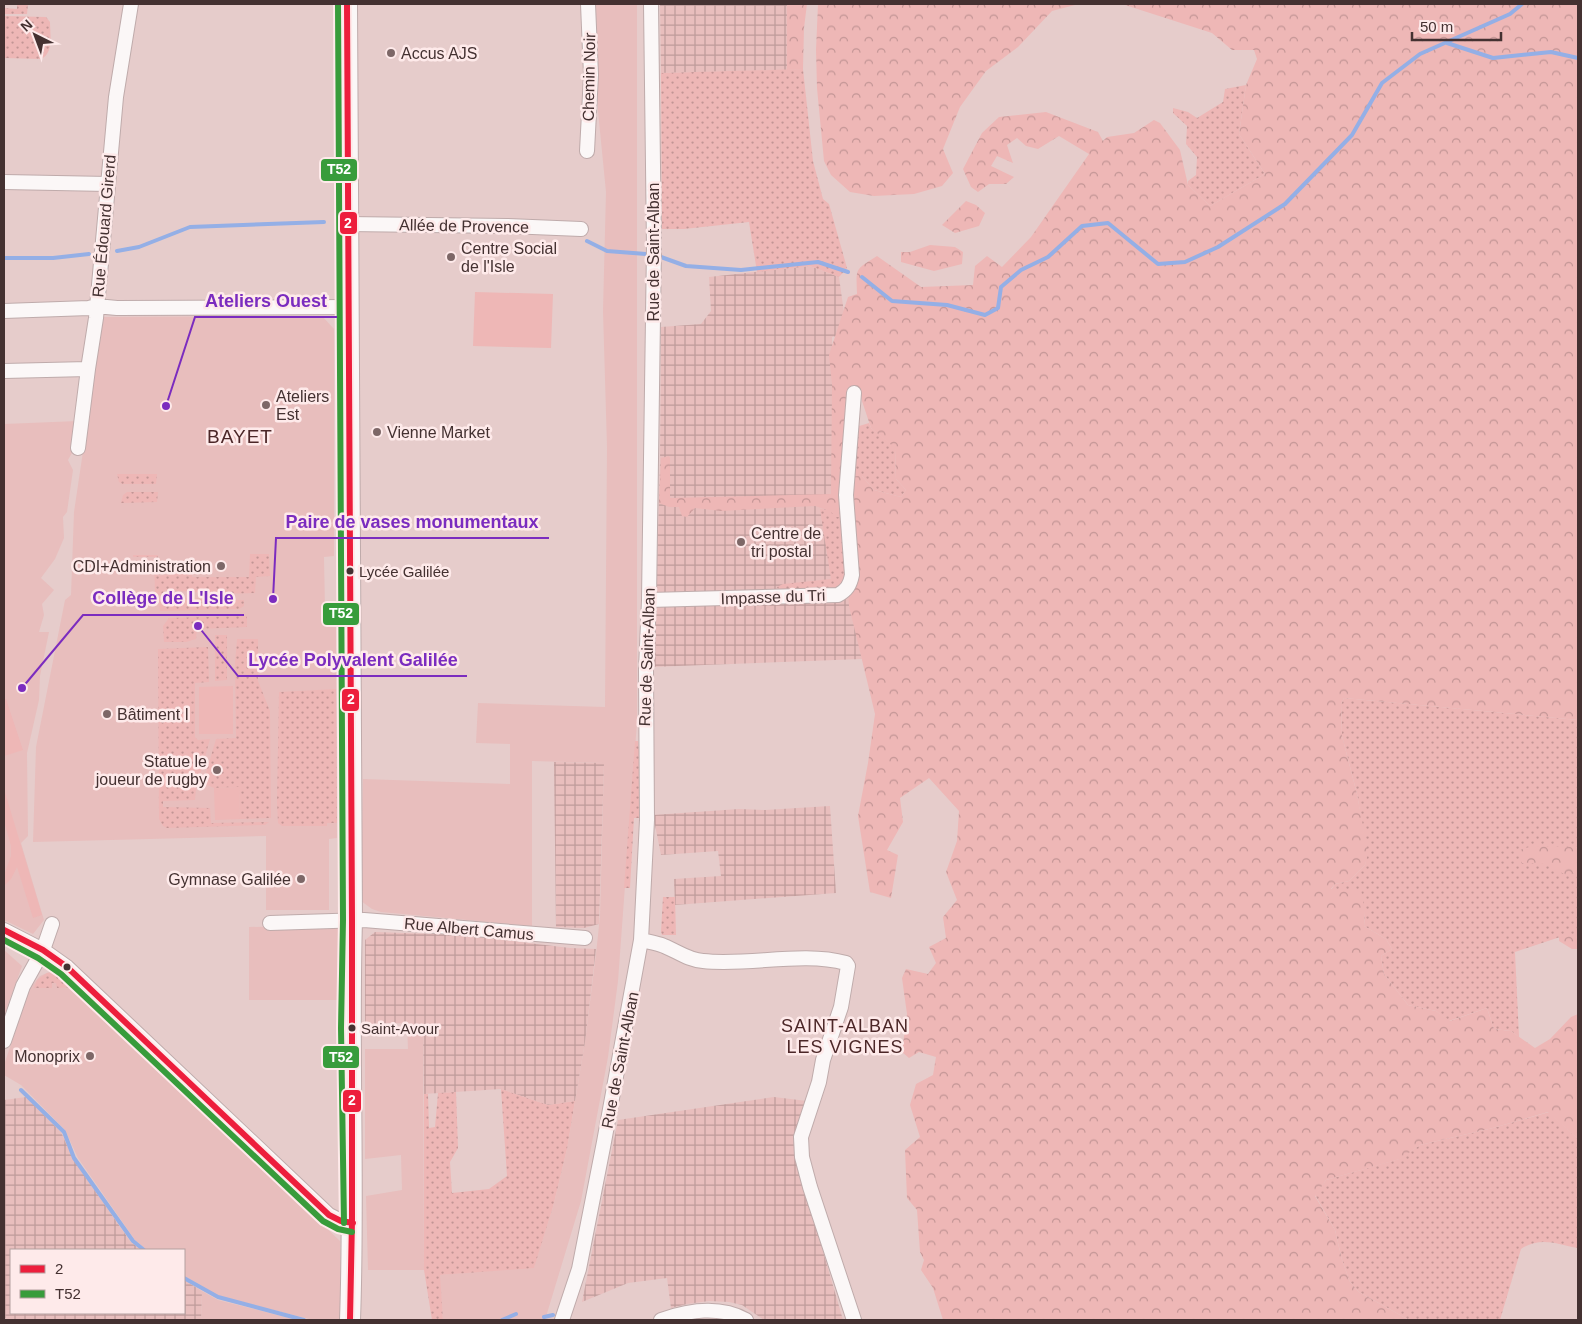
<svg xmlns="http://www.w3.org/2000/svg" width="1582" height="1324" font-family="Helvetica,sans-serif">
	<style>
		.built { fill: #e8bebd }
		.industrial { fill: url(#industrial-grid) }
		.grass { fill: url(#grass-dots) }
		.forest { fill: url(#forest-crowns) }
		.park { fill: #eeb7b6 }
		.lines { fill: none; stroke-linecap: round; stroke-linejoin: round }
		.stream { stroke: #94afe6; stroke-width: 4 }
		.street-casing { stroke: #bfabab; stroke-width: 16 }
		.secondary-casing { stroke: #bfabab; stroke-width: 22 }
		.street { stroke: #fbf7f7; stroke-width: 14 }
		.secondary { stroke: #fbf7f7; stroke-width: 20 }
		.bus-1-casing { stroke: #feeaea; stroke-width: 10 }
		.bus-2-casing { stroke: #feeaea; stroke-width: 10 }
		.bus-1 { stroke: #ed1e3c; stroke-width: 6 }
		.bus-2 { stroke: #389c3b; stroke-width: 6 }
		.poi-dot { fill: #7d6767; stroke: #feeaea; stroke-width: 2 }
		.bus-dot { fill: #443131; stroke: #feeaea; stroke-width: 2 }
		.labels { text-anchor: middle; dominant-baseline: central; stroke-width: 5; stroke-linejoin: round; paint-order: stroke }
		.bus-label { font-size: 15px; fill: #443131; stroke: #feeaea; text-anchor: start }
		.poi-label { font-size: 16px; fill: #443131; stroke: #feeaea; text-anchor: start }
		.street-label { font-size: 16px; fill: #443131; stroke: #feeaea }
		.neighbourhood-label { font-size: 18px; letter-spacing: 1px; fill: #4c2728; stroke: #feeaea }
		.quarter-label { font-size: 19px; letter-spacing: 1px; fill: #4c2728; stroke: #feeaea }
		.leader { fill: none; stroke: #7b2cbf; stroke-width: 2 }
		.callout-dot { fill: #7b2cbf; stroke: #feeaea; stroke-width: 2 }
		.callout-label { font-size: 18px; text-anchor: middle; font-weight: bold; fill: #7b2cbf; stroke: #feeaea; stroke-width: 5; stroke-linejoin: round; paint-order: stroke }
		.line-badge { stroke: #feeaea; stroke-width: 2 }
		.badge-label { font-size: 14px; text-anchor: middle; font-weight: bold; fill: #fff }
	</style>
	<defs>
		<pattern id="industrial-grid" width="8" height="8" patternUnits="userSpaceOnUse" patternTransform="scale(1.25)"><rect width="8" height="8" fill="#e8bebd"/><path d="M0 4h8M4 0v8" fill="none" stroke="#be9b9a"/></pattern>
		<pattern id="grass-dots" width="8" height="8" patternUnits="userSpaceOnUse" patternTransform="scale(1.25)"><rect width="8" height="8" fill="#eeb7b6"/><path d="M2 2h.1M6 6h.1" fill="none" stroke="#c29595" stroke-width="1.8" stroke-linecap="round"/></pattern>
		<pattern id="forest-crowns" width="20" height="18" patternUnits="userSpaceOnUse" patternTransform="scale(1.25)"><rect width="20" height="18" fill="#eeb7b6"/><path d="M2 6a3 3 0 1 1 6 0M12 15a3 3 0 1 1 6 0" fill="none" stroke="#c29595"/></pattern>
	</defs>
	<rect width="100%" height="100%" fill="#e6cccb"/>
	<path class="built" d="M596,4H637V722L618,981L608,1057L581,1201L545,1320H443L439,1275L534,1267L553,1207L567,1149L585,1042L596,954L600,916L604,763L532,761V926L381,912L372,909L361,901L363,779L510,784V744L476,743L478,703L605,707L607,447L603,311L606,192L598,111Z
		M322,316L334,329V556L324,557L325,610L336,611L337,838L329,839V910H266V836L33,842L36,747L65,600L71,595L74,512L103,317Z
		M78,421L73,451L68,460L73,470L67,512L63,517L64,538L55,559L41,578L54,590L42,604L44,615L39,632H49L40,676L39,700L27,753L28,836L21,843L44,920L33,934L4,920V424Z
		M339,925L338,1000H249V927Z
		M4,950L22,966L4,1016Z
		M49,972H56L61,974L71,983L340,1241V1320H313L219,1296L184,1276V1250H147L135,1240L78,1158L65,1130L21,1085L4,1075V1065L30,988L40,976Z
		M407,1023L423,1024L424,1270H368L366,1196L402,1190L401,1155L365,1159V1049H408Z
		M202,1291L218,1300L297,1320H201Z"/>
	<path class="industrial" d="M660,4H787V70L661,73Z
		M810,266L839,277L847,334L832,337L840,559L862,659L651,667L657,569L660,463L661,327L701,324L711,311L709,277Z
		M554,762L604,763L599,924L584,928L556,927Z
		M830,806L836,893L675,905L674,879L721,876L718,851L661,855L653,815L739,809L765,810Z
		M375,932L462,935L570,948L596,949L585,1042L575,1101L548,1105L501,1089L424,1094L423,1024L390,1023L365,1025V940Z
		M26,1097L61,1132L73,1159L130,1241L141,1250H11V1313H184V1280L202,1291L201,1320H9L4,1318V1100Z
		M774,1097L807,1101L800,1172L843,1320H764L742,1305L729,1302L709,1301L687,1304L671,1308L667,1278L628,1283L582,1302L618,1120Z"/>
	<path class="grass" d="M17,4H28L27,14H5V8L17,9Z
		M4,16L46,17L50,22C50,34 54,53 41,59L4,58Z
		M803,69L813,161L823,199L829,204L847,268L839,277L810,266L757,272L749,222L684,229H662L661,73Z
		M1246,85L1239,134L1265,174L1210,206L1188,185V181L1196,175L1197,157L1186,144L1187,126L1173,113V108L1188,112L1197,118L1223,102L1225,89Z
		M869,423L871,428L895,447L896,479L906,490L901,497L874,490L862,476H852L856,427Z
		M117,474H157L156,484H122L119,482Z
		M127,492H158L157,502L121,503L123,495Z
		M820,509L844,512L850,573L840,589L779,591L777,587L783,584L831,579Z
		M250,554H269L270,576L256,577L255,593L223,594L165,590L161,595H155L154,557H133V555H158V576L192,572V577H249Z
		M164,598L244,600V606L239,609L160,611L159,599Z
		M247,616V627L197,629L196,639L186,642H164L163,626L169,618Z
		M215,635H227V680L215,681Z
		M237,639H258V681L270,711L271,818L240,819L239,787L214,788L203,783L216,739L236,738L235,663Z
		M208,647L209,682L195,683V737L198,740L210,739L196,789L195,800L163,801V807L210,808L211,823L269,822L265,825L167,828L163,826L159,819L158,649Z
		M336,689L337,823H327V826H282L278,823L277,802L279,692Z
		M1344,698L1578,720V935H1566L1515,952L1519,1037L1511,1031L1494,1029L1487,1008L1449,1021L1436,1011L1408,1005L1384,974L1381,956L1392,949L1386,939L1364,926L1365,913L1331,890L1335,884L1349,881L1365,865L1367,853L1357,794L1342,736L1341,704Z
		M635,741H638L639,750L641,752V818H634L630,888H624Z
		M663,897H675L676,935H662L661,932Z
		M47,973L58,974L75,987L57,988L56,983H52V988H34L37,980Z
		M501,1089L548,1105L575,1101L567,1149L553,1207L534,1268L440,1275L443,1320H432L424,1270V1094H428L429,1128L435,1127L438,1093L456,1092L458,1148L450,1162L452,1193L489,1189L507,1176Z
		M1549,1112L1578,1139V1248C1557,1244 1540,1236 1521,1249L1500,1320H1409L1359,1292L1350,1282L1342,1260L1335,1230L1315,1195L1326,1180L1399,1159L1420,1145L1493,1128Z"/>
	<path class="forest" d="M787,4H807L804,28L803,69L787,70Z
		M818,4H1578V720L1344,698L1341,704L1342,736L1357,794L1368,853L1365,865L1349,881L1335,884L1331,889L1361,890L1365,913L1364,926L1386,939L1392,949L1381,956L1384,974L1408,1005L1436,1011L1450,1021L1487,1008L1494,1029L1511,1031L1535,1048L1550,1039L1571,1017L1578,1014V1139L1548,1112L1493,1128L1420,1145L1400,1159L1326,1180L1315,1196L1335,1230L1342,1260L1350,1282L1359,1292L1409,1320H943L933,1288L921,1270L924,1260L920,1252L917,1210L907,1198L905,1150L920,1137L910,1105L916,1084L933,1075L936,1057L919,1052L909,1058L902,1052L907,1014L902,978L906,969L928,974L936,963L929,947L946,938L943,917L957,900L946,872L957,841L959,811L929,778L900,798L903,822L887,850L898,855L891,898L870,892L858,816L868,763L875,714L849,606L848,593L851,476H862L874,490L901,497L906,490L896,479L895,448L871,428L862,401L860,389L851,388L844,512L840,517H836L830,511L815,506L721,511L695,508L687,517L682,516L679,507H669L659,503L661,458L669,456L670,458V498L831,494L832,384L829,355L848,297L857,294C856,267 855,270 877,256L921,287L973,285L975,266L987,256L1002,267L1031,237L1089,154L1059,136L1038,149L1026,146L1017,138L1007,145L1013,163L997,156L991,166L1014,177L1006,184H989L978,192L971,187L963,169L982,133L999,117L1046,112L1098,132L1103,141L1107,137L1134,133L1154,120L1160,123L1180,150L1188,185L1210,206L1265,174L1239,134L1246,85L1257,59L1254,50H1232L1212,33L1125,5H1075L1052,11L1018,47L986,71L960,107L943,149L953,173L942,186L914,194L874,196L850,192L831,175L824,161L817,88L816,50Z
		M966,201L976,205L985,213L979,226L955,233L942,225Z
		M930,245L955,247L963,252L962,264L934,271L901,262V252H910Z
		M1533,846L1578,847V872L1566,875L1545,864L1522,863L1519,850Z
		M1566,934L1578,935V949H1572L1559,941V937Z"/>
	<path class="park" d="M475,292L553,294L551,348L473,346Z
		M233,686V734H199V687Z
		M4,699H6L23,750L4,756Z
		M239,787L240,819L215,820L214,788Z
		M4,789L42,915L33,918L17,867L11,879L4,886V875L11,856V846L4,821Z"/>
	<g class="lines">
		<path class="stream" d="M1447,43L1493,58L1551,52L1578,58
			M587,241L607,251L646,254L661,257L686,266L741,270L818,262L848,272
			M117,251L139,247L190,227L324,222
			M4,258H53L89,254
			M862,277L892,301L947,305L985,315L998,308L1001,287L1021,270L1048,257L1082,226L1108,223L1158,264L1185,262L1218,247L1285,204L1352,135L1382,83L1420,54L1510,14L1522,4
			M21,1090L64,1132L74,1158L133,1241L144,1250
			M184,1278L218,1297L304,1320
			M544,1317L553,1315
			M502,1320L516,1314"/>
		<defs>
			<path id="street" d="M587,151L591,75L588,4
				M4,182L108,184
				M347,224L507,226L581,229
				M4,311L89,308L96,306L117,308L349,307
				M4,371L88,369
				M78,448L88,369L96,318L116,97L131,4
				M649,600L838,595C847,590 850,585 852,575L846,495L854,393
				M270,923L364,920L585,938
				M4,930L43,950L67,967L329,1215L341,1221L353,1223
				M641,940C649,942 657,943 664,946C677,951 688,960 703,961C750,966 802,951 846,963L848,966L841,1007L823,1060L819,1082L801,1137L802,1157L810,1187L854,1320
				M4,1041L23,986L43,950L52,924
				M562,1320L579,1269L604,1142L641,940L647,820L646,669L649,600L654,247L651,4
				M661,1320C689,1310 719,1305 746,1320"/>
			<path id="secondary" d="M347,4L352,920C348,1054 355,1187 350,1320"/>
		</defs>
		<use href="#street" class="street-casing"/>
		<use href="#secondary" class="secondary-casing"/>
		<use href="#street" class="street"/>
		<use href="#secondary" class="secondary"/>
		<defs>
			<path id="bus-1" d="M347,4L352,920V1220L350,1320
				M4,930L43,950L67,967L329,1215L341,1221L353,1223"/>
			<path id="bus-2" d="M338,4L343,920L341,1028L344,1223
				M4,940L38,958L61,974L323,1221L338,1229L352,1232"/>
		</defs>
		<use href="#bus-1" class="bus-1-casing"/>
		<use href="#bus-2" class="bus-2-casing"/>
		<use href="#bus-1" class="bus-1"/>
		<use href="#bus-2" class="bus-2"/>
	</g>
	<g class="poi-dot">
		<circle cx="391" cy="53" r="5"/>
		<circle cx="451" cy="257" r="5"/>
		<circle cx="266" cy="405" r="5"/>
		<circle cx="377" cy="432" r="5"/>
		<circle cx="741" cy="542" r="5"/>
		<circle cx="221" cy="566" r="5"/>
		<circle cx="107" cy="714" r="5"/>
		<circle cx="217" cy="770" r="5"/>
		<circle cx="301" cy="879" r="5"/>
		<circle cx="90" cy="1056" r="5"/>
	</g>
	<g class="bus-dot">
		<circle cx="350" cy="571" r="4.5"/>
		<circle cx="67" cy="967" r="4.5"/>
		<circle cx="352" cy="1028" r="4.5"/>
	</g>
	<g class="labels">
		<g class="bus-label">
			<text x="359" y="571">Lycée Galilée</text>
			<text x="361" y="1028">Saint-Avour</text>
		</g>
		<g class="poi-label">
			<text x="401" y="53">Accus AJS</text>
			<text x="461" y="248">Centre Social<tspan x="461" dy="18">de l'Isle</tspan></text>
			<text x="276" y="396">Ateliers<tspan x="276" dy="18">Est</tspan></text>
			<text x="387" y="432">Vienne Market</text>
			<text x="751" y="533">Centre de<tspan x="751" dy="18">tri postal</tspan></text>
			<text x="211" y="566" text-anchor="end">CDI+Administration</text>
			<text x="117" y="714">Bâtiment I</text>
			<text x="207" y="761" text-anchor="end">Statue le<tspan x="207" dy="18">joueur de rugby</tspan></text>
			<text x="291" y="879" text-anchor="end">Gymnase Galilée</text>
			<text x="80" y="1056" text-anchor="end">Monoprix</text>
		</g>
		<g class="street-label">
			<text transform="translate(589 77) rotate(-89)">Chemin Noir</text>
			<text transform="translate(104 226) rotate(-85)">Rue Édouard Girerd</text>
			<text transform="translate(464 226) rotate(1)">Allée de Provence</text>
			<text transform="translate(653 252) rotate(-90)">Rue de Saint-Alban</text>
			<text transform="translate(773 597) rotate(-2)">Impasse du Tri</text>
			<text transform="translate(647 657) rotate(-88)">Rue de Saint-Alban</text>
			<text transform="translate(469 929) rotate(5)">Rue Albert Camus</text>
			<text transform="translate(620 1060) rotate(-79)">Rue de Saint-Alban</text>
		</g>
		<g class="neighbourhood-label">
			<text x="845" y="1026">SAINT-ALBAN<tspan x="845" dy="21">LES VIGNES</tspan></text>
		</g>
		<g class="quarter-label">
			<text x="240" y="436">BAYET</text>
		</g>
	</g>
	<path class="leader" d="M166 406L195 317H337M273 599L276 538H549M22 688L83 615H244M198 626L238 676H467"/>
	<g class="callout-dot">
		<circle cx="166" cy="406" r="5"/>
		<circle cx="273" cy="599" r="5"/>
		<circle cx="22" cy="688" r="5"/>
		<circle cx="198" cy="626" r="5"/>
	</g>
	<g class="callout-label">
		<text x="266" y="307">Ateliers Ouest</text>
		<text x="412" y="528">Paire de vases monumentaux</text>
		<text x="163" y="604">Collège de L'Isle</text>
		<text x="353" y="666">Lycée Polyvalent Galilée</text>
	</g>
	<g class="line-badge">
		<rect x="320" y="158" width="38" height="24" rx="5" fill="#389c3b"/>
		<rect x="339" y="211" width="19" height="24" rx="5" fill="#ed1e3c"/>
		<rect x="322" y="602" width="38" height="24" rx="5" fill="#389c3b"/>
		<rect x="341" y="688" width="19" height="24" rx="5" fill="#ed1e3c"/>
		<rect x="322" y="1045" width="38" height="24" rx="5" fill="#389c3b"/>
		<rect x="342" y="1089" width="20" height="24" rx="5" fill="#ed1e3c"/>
	</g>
	<g class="badge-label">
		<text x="339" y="174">T52</text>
		<text x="348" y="228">2</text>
		<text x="341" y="618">T52</text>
		<text x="351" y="704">2</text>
		<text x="341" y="1062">T52</text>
		<text x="352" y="1105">2</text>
	</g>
	<rect width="1582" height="1324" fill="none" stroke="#443131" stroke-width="10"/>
	<rect x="10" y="1249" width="175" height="65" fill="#feeaea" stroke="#b4a0a0"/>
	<rect x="20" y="1265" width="25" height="8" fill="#ed1e3c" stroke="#b4a0a0"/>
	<text x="55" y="1274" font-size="15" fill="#443131">2</text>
	<rect x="20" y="1290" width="25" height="8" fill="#389c3b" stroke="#b4a0a0"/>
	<text x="55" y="1299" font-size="15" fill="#443131">T52</text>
	<g transform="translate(35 35) rotate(318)" stroke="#feeaea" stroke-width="4" paint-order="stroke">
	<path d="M0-4L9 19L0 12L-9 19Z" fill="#443131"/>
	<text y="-8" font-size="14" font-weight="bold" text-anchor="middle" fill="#443131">N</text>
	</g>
	<path d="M1412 32v8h89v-8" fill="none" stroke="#443131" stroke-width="2.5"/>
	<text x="1420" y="32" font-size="15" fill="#443131" stroke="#feeaea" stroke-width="4" paint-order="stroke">50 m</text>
</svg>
